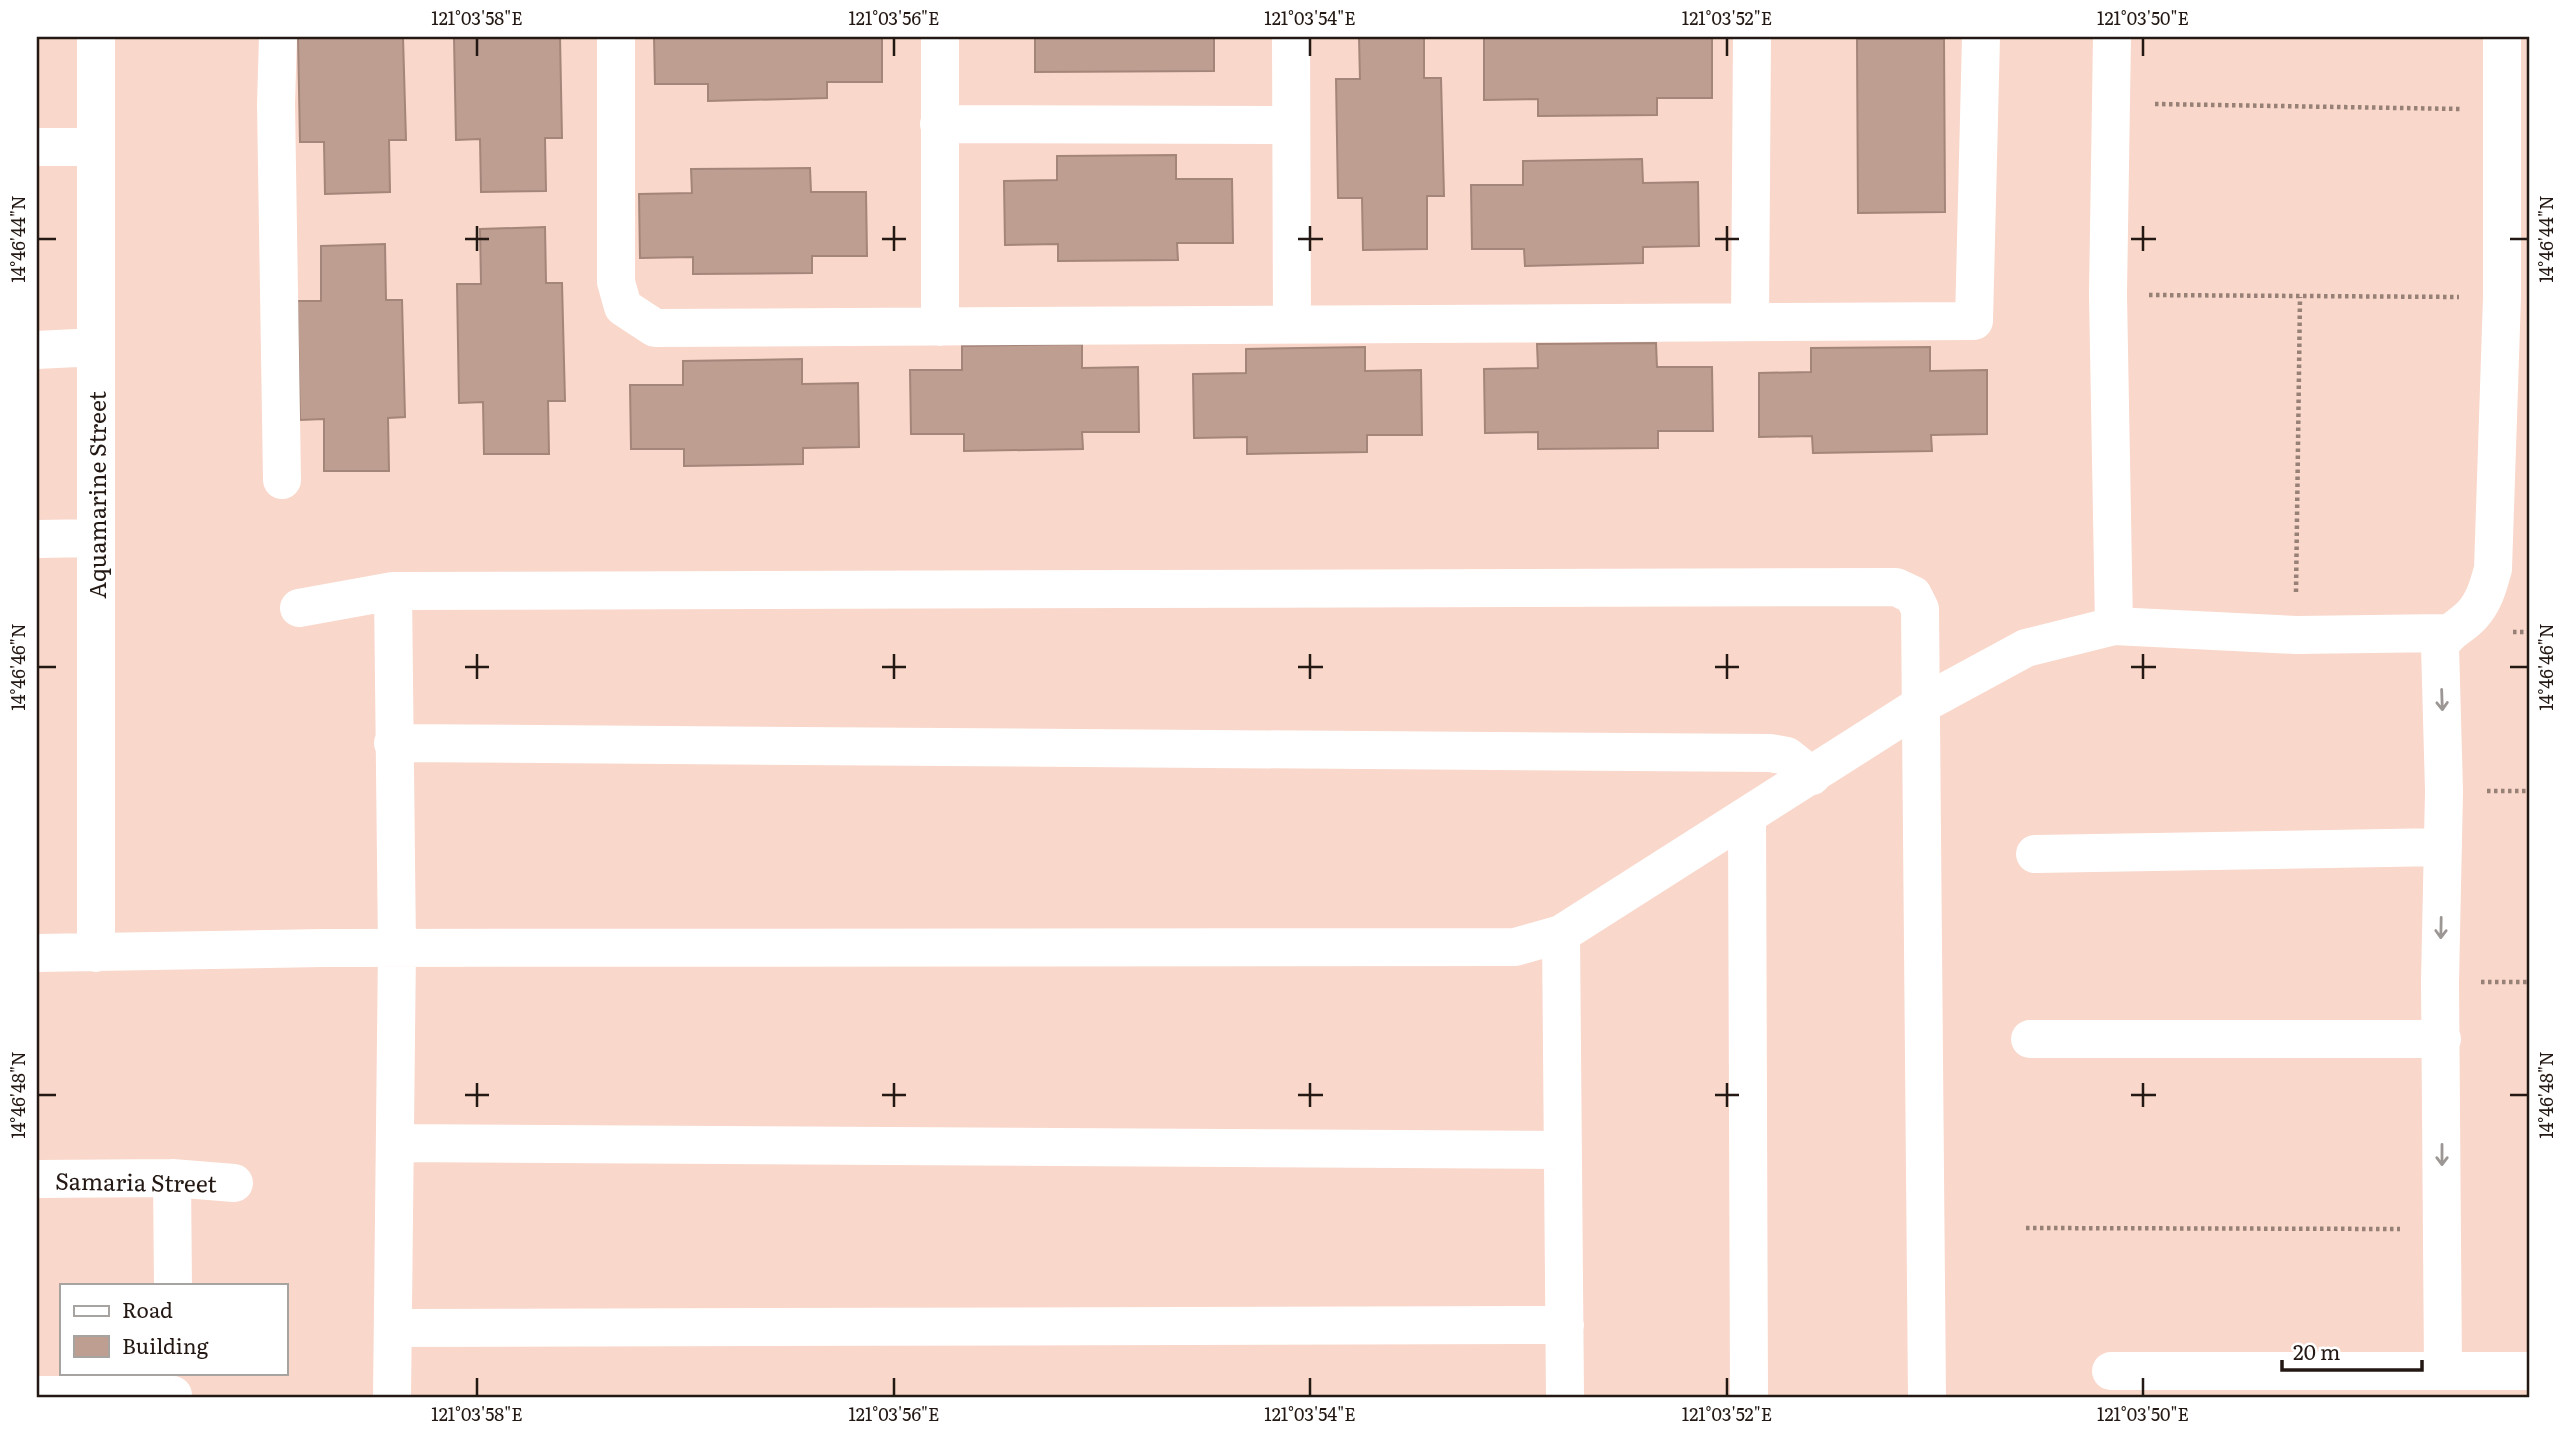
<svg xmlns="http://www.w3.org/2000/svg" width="2566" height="1434" font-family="Literata,serif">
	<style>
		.building { fill: #be9e91; stroke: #a48579; stroke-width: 2 }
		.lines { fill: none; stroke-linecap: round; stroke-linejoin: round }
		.path { stroke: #978076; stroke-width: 4.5; stroke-dasharray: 3.5 3.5; stroke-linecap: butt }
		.minor { stroke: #fff; stroke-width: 38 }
		.oneway { stroke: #9c9795 }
		.ticks { fill: none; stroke: #231813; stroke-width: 2.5 }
		.labels { text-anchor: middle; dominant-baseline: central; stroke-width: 5; stroke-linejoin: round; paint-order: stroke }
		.street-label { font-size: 23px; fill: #231813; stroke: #fff }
		.neatline { fill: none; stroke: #231813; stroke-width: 2.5 }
		.ticks-label { font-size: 18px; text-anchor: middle; fill: #231813 }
	</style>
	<rect width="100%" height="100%" fill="#f9d7ca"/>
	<path class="building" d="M298,37H403L406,140H389L390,192L325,194L324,142H300Z
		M454,37H560L562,138H545L546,191L481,192L480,139L456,140Z
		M654,37H882V82H827V98L708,101V84H655Z
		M1035,37H1214V71L1035,72Z
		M1359,37H1424V78H1441L1444,196H1427V249L1363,250L1362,198H1338L1336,79H1360Z
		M1484,37H1712V98H1657V115L1538,116V99L1484,100Z
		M1857,39H1944L1945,212L1858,213Z
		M1176,155V179H1232L1233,243H1177L1178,260L1058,261V244L1005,245L1004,181L1057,180V156Z
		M1642,159L1643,183L1698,182L1699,246L1643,247V263L1525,266L1524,249H1472L1471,185H1523V161Z
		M810,168L811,192H866L867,256H812V273L693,274V257L640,258L639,194L692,193L691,169Z
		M545,227L546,283H562L565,401H548L549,454H484L483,402L459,403L457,284H481L480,229Z
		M385,244L386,300H402L405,417L388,418L389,471H324V419L300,420L297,301H321V246Z
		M1656,343L1657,367H1712L1713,431H1658V448L1538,449V432L1485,433L1484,369L1538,368L1537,344Z
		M1082,344V368L1138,367L1139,432H1082L1083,449L964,451V434H911L910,370H962V346Z
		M1365,347V371L1421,370L1422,435H1367V452L1247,454V437L1194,438L1193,374L1246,373V349Z
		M1930,347V371L1987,370V434L1931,435L1932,451L1813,453L1812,436L1759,437V373L1811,372V348Z
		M802,359V384L858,383L859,447L803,448V464L684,466V449H631L630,385H683V361Z"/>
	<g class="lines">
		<path class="path" d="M2155,104L2461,109
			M2149,295L2459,297
			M2296,592L2300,297
			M2513,632H2529
			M2487,791H2529
			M2481,982H2529
			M2026,1228L2400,1229"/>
		<path class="minor" d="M96,37V953
			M278,37L276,104L282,480
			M616,37V282L623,307L655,328L1974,321L1981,37
			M940,37V327
			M1291,37L1292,324
			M2112,37L2108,294L2114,626
			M939,124L1291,125
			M37,147H96
			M1750,321L1752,37
			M37,350L96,347
			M37,539L96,538
			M299,608L393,591L1896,587L1913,595L1920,609L1927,1397
			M393,743L1770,753L1787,756L1812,776
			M1747,817L1749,1397
			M2035,854L2443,847
			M1561,934L1565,1397
			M37,953L323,948L1515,947L1561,934L1919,706L2026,648L2114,626L2296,635L2446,633
			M2030,1039H2442
			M396,1143L1563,1150
			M172,1178L173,1285
			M37,1179L172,1178L234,1183
			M393,1328L1565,1325
			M2111,1371H2529
			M2443,1371L2440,982L2444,791L2440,646C2448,630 2460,628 2472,615C2484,602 2488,587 2493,569L2502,297V37
			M37,1395H173
			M392,1397L397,948L393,591"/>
	</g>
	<defs><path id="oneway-shaft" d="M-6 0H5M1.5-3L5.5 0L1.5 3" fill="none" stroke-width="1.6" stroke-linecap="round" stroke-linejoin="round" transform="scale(1.75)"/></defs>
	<g class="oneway">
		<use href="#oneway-shaft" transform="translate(2442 700) rotate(88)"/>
		<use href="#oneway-shaft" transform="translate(2441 928) rotate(91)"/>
		<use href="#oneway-shaft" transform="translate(2442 1155) rotate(90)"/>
	</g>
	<path class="ticks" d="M477,38V56M894,38V56M1310,38V56M1727,38V56M2143,38V56M477,226V251M894,226V251M1310,226V251M1727,226V251M2143,226V251M38,239H56M465,239H489M882,239H906M1298,239H1323M1715,239H1739M2131,239H2156M2510,239H2528M477,654V679M894,654V679M1310,654V679M1727,654V679M2143,654V679M38,667H56M465,667H489M882,667H906M1298,667H1323M1715,667H1739M2131,667H2156M2510,667H2528M477,1083V1107M894,1083V1107M1310,1083V1107M1727,1083V1107M2143,1083V1107M38,1095H56M465,1095H489M882,1095H906M1298,1095H1323M1715,1095H1739M2131,1095H2156M2510,1095H2528M477,1378V1396M894,1378V1396M1310,1378V1396M1727,1378V1396M2143,1378V1396"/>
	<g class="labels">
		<g class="street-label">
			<text transform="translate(96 495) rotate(-90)">Aquamarine Street</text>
			<text transform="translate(136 1181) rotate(1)">Samaria Street</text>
		</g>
	</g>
	<rect width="2566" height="1434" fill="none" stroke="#ffffff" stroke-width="77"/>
	<rect x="60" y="1284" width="228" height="91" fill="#ffffff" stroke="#a7a3a1" stroke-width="2"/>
	<rect x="74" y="1306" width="35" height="10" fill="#ffffff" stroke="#a7a3a1" stroke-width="2"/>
	<text x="122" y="1318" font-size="21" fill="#231813">Road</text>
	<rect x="74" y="1336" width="35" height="21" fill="#be9e91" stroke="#a7a3a1" stroke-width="2"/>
	<text x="122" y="1354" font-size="21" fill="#231813">Building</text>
	<path d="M2282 1360v10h140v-10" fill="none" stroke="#231813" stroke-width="3.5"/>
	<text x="2293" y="1360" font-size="21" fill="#231813" stroke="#ffffff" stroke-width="5" paint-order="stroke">20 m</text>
	<rect x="38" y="38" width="2490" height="1358" class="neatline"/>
	<g class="ticks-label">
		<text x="477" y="25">121°03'58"E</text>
		<text x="894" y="25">121°03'56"E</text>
		<text x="1310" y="25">121°03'54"E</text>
		<text x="1727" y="25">121°03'52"E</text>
		<text x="2143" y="25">121°03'50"E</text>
		<text transform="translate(2547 239) rotate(-90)" y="6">14°46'44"N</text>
		<text transform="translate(19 239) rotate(-90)" y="6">14°46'44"N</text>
		<text transform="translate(2547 667) rotate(-90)" y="6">14°46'46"N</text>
		<text transform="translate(19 667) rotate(-90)" y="6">14°46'46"N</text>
		<text transform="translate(2547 1095) rotate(-90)" y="6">14°46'48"N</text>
		<text transform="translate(19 1095) rotate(-90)" y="6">14°46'48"N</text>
		<text x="477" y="1421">121°03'58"E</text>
		<text x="894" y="1421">121°03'56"E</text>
		<text x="1310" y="1421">121°03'54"E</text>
		<text x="1727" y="1421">121°03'52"E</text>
		<text x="2143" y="1421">121°03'50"E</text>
	</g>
</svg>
